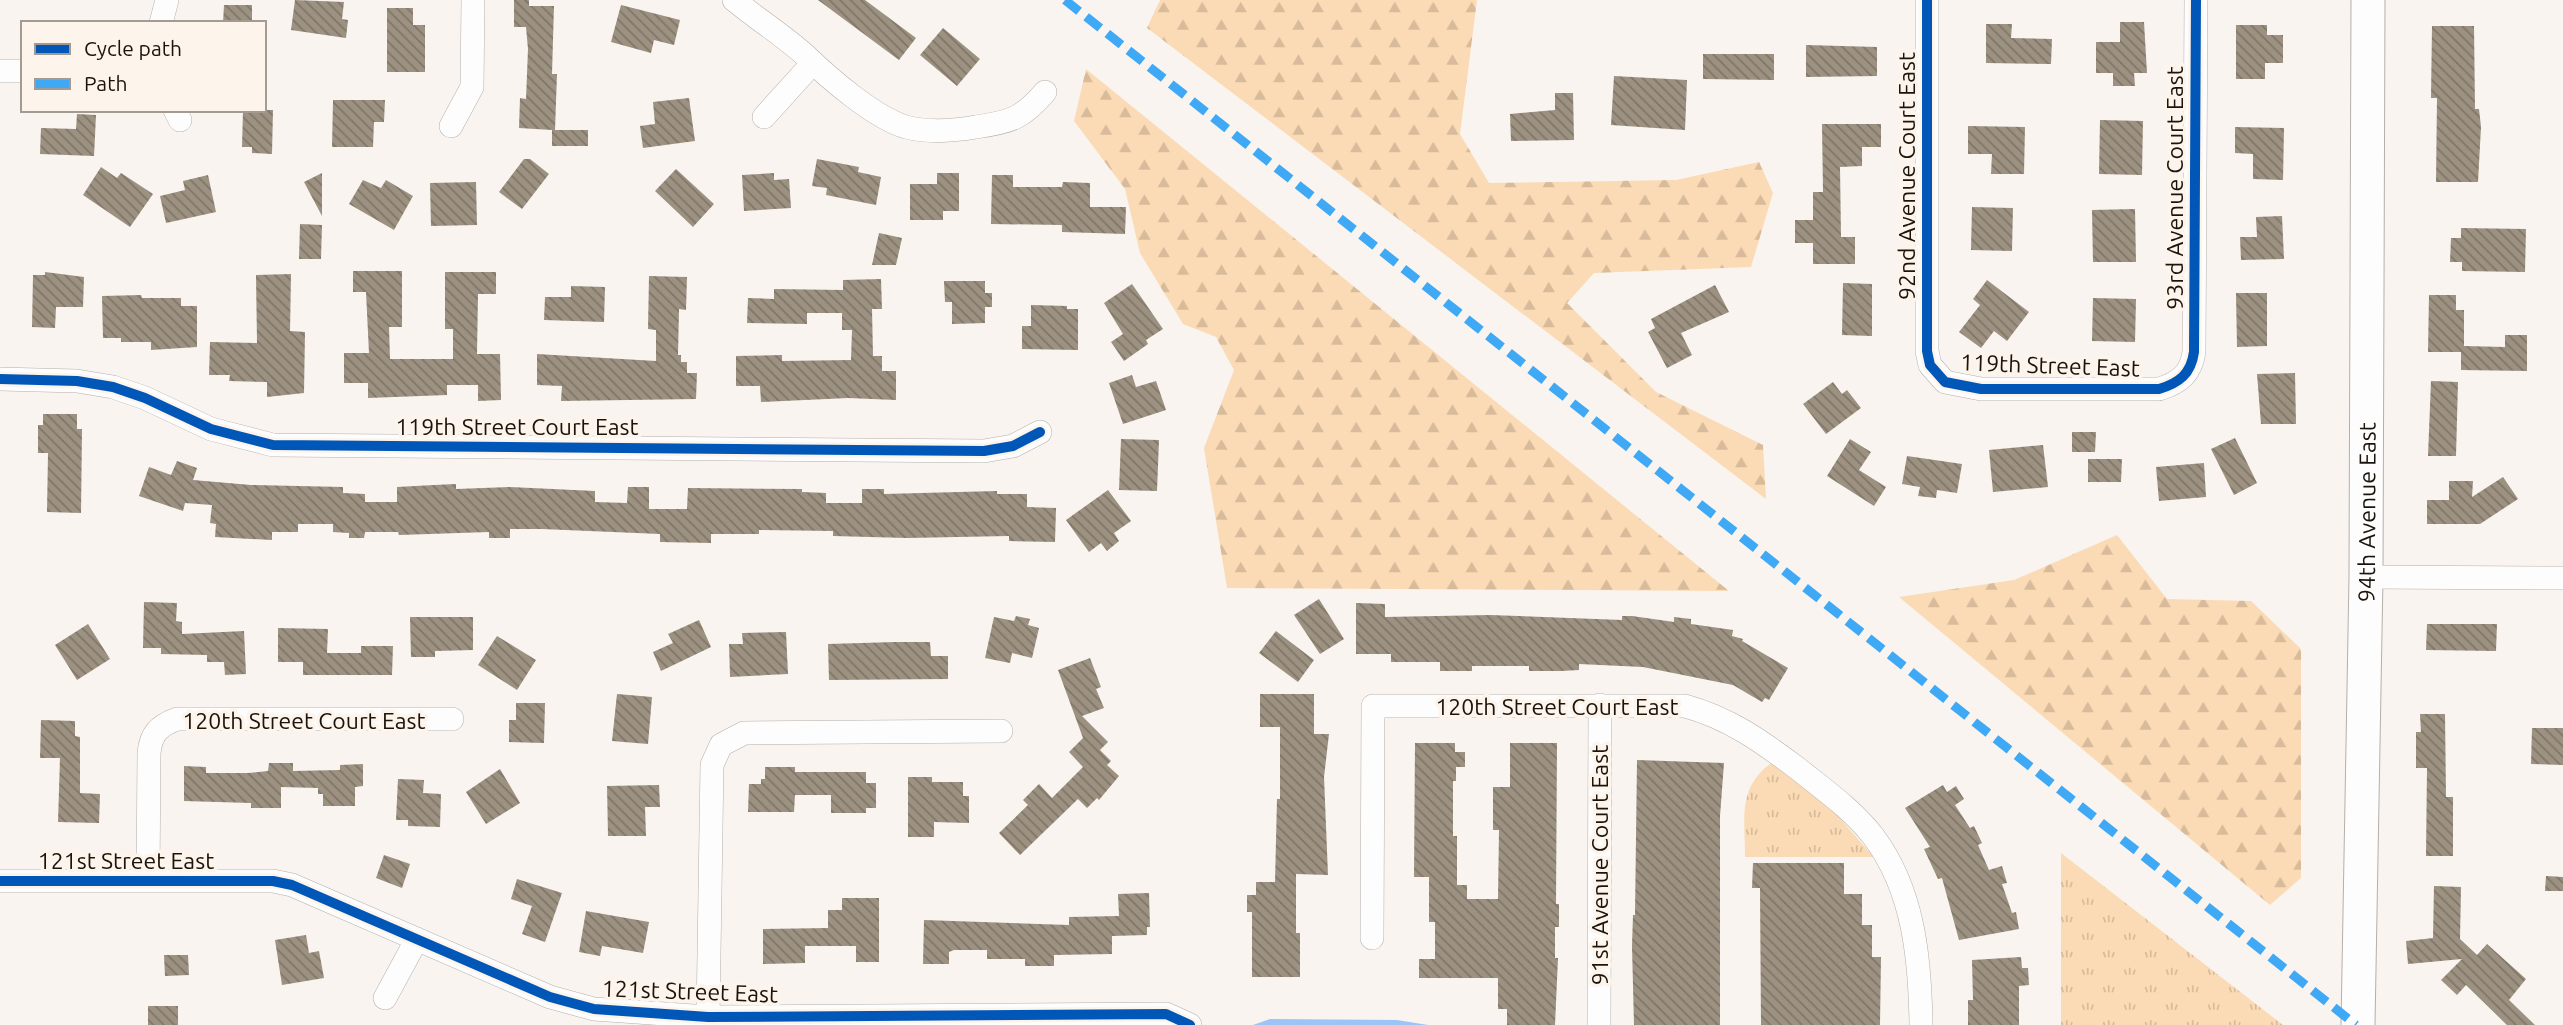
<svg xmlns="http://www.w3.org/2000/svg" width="2563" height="1025" font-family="Ubuntu,sans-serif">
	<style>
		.grass { fill: url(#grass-tufts) }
		.forest { fill: url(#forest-firs) }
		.water { fill: #9dc4f7 }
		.building { fill: url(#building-back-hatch) }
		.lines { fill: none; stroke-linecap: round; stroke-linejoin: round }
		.street-casing { stroke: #b5afaa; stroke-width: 24 }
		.secondary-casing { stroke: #b5afaa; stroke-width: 35 }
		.street { stroke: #fefdfd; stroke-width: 23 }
		.secondary { stroke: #fefdfd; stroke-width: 33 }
		.quiet { stroke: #3fa9f5; stroke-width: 9; stroke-dasharray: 18 9; stroke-linecap: butt }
		.cycleway-casing { stroke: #fdf4ec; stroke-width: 15 }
		.cycleway { stroke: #0057b8; stroke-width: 10 }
		.labels { text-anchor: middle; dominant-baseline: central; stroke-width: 7; stroke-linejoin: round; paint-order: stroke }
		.street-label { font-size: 23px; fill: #1b140c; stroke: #fdf4ec }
	</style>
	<defs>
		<pattern id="grass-tufts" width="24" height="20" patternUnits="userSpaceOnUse" patternTransform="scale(1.75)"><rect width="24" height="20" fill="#fbdbb5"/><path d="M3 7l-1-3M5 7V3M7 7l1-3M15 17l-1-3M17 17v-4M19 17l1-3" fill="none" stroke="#d7bb9a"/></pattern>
		<pattern id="forest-firs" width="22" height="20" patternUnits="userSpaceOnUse" patternTransform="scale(1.75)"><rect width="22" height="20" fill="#fbdbb5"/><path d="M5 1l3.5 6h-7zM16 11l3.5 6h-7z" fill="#d7bb9a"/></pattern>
		<pattern id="building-back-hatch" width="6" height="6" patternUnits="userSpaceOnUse" patternTransform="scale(1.75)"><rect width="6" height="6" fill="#9d9281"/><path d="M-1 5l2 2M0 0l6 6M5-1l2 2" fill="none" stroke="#7f7668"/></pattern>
	</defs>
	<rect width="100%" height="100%" fill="#f9f4f0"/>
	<path class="grass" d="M1774,761L1827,804L1874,857H1745C1745,817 1737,786 1774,761Z
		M2061,853L2283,1025H2061Z"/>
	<path class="forest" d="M1160,0H1477L1460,134L1489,183L1676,180L1759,162L1773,193L1751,267L1594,273L1567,303L1656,392L1763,445L1766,499L1147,28Z
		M1086,69L1729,591L1227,588L1204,448L1234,370L1216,337L1183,324L1140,253L1125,189L1074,121Z
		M2117,535L2167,599L2251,601L2301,649V878L2270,905L1899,597L2014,580Z"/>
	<path class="water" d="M1270,1019L1397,1020L1428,1025H1253Z"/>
	<path class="building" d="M295,0L344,2L342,19L348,20L346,38L291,30Z
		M514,0H529V6H554L552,74H557L555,130H588V146H552V130L519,128L520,98L526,99L528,49L526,27H514Z
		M818,0H865L916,38L899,60Z
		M224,5H252V23H223Z
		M621,5L680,20L674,45L654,40L651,53L611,42Z
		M387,8H413V25H425V72H387Z
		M2120,22H2144L2147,73H2134L2135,86H2113V73H2096V42H2120Z
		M1986,24H2012L2011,38L2052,39L2051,64L1986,63Z
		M2236,25H2267V35H2283V63H2265V79H2236Z
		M2432,26H2474L2475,109H2479L2481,127L2478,182H2436L2437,98H2431Z
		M943,28L980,59L957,86L920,55Z
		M1806,45L1877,47V76L1806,77Z
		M1703,54H1774V80L1703,79Z
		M1614,76L1687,80L1685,130L1611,125Z
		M1555,93H1573L1574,140L1511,141L1510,114L1555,110Z
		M689,98L695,141L643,148L640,126L655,124L653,102Z
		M333,100H385L384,122H374L373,147H332Z
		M243,110H273L272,154L252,153V147H242Z
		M77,114L96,115L94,156L40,154L41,128L76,129Z
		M2100,120L2143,121L2142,175L2099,174Z
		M1822,124H1881V147H1862V166L1840,167L1841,237H1855V264H1813V243H1795V220H1813V192H1823Z
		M1968,126L2025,127L2024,174H1991L1992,154H1968Z
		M2235,127L2284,128L2283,180L2253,179V154L2235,153Z
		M524,159H530L549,174L522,209L499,192Z
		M817,159L859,167L858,172L881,177L876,205L826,195L827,188L812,186Z
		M101,167L117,178L121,173L153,194L130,227L83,195Z
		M676,169L714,204L693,227L655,191Z
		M322,173V216L304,182Z
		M774,173V180L789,179L791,208L744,211L742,175Z
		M937,173H959V211H943V220H910V184H937Z
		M208,175L216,212L166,223L160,196L185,190L183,181Z
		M992,175H1013V187H1062L1063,182L1090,183V207H1126L1125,234L1062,232V225L991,224Z
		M363,180L381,188L386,180L413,196L394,230L349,204Z
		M476,182L477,225L431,226L430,183Z
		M1972,207L2013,208L2012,251L1971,250Z
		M2135,209L2136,262H2093L2092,210Z
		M2282,216L2284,259L2241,260L2240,237H2257L2256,217Z
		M300,224L322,225L321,259H299Z
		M2461,228L2526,229L2525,272L2462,271V262H2450L2451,238H2461Z
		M879,233L902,238L896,265H872Z
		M353,271H402V327H389L390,359H453V329H445V272H496V294H478L477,354H500L501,400L478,401V385H447V395L368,398V383H344V353H369L366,292H353Z
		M45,272L84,277L83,307H56L55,328L32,327L33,275H45Z
		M291,274L290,331L305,332L304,393L267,397V382L229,381L230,375H209L210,342L257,343L256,275Z
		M649,276L687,277L686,310L679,309L678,355H681V362H687V373H697L696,399L561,401L562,386L537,385V354L656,361V330L648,329Z
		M881,279L882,309H872L873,356H882V371H896V400L848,398L761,402L760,386H736V356L782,355V361L851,360L852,330H842V313H807V324L747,323L748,298L774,299V289L843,290V280Z
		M1987,280L2029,312L2007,341L1994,331L1981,348L1959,332L1980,305L1973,299Z
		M944,281H985V293H992V307H985V323L952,324V302H945Z
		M1843,283L1872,284V336L1842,335Z
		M1132,284L1163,329L1146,340L1148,344L1124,361L1111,342L1123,334L1104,303Z
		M1715,285L1729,312L1681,333L1692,355L1667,368L1648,332L1655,328L1651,319Z
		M571,286L605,287L604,322L544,320L545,297H571Z
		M2236,293H2267V346L2237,347Z
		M141,295L142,298H181V306H197V347L151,350V342H121V338H103L102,296Z
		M2429,295H2456V310H2464V346L2505,347V335H2527V371L2461,370V352H2428Z
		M2093,298L2136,299L2135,342L2092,341Z
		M1031,305L1067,306V309H1078V350L1022,349V326H1031Z
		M2295,373L2296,424H2261L2257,374Z
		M1132,375L1136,387L1156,381L1166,410L1123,424L1109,383Z
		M2431,381L2458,382L2456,456H2428Z
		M1833,382L1842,394L1847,390L1861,408L1826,434L1803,404Z
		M43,414H77V429H82L81,513L47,512L48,453H38V425H43Z
		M2072,432H2096L2095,452H2072Z
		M2235,438L2257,483L2234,495L2211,449Z
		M1121,439L1159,440L1157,491L1119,490Z
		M1850,439L1871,452L1859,470L1886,487L1874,506L1827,476Z
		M2043,445L2048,487L1993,492L1989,450Z
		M1907,456L1962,464L1957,493L1937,490L1936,498L1918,496L1920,487L1902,484Z
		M2088,459H2122L2121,482H2088Z
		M177,461L197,468L193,480L251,485L343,487V493L365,494V502H397V487L434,485L456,484V489L510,487L595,491V502L627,503L628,487H649V509H687L688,488L802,489V492L826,493V503H862V489H884V494L997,491V494H1027V507L1056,508L1055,542L1009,541V536L907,538L833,536V531L759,530V534H711V543L660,542V534L542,529H510V538H489V532L399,535L398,532H365L364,538H349V533L333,532V524H298V532H272V540L215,537L216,524L210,523L212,505L185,503L183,511L139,496L149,467L171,475Z
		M2204,463L2206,497L2159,501L2156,467Z
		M2503,477L2518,499L2480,524H2427V500H2449V481H2473L2472,497Z
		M1108,490L1131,521L1114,533L1119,541L1107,551L1101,543L1089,552L1066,520Z
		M1319,599L1344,639L1320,654L1294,615Z
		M144,602L177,603L176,621L182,622V634L244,631L246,674L225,675L224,662H207V655L161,654V648H143Z
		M1356,603L1385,604V617L1490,615L1622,620V616H1632L1674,622V617L1691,619V624L1733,630L1732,636L1743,639L1742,641L1788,668L1769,700L1765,698L1762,702L1733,685L1643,667L1579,664V670L1561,671H1529V666H1472V671H1440V662H1391V654H1356Z
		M1016,616L1030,619L1028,625L1039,628L1032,658L1012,653L1010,663L985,658L994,617L1014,621Z
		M410,617H473V650L435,651V657H411Z
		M699,620L711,647L661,671L653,652L673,643L668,634Z
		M88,624L110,659L77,680L55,645Z
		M2427,624H2497L2496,651L2426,650Z
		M278,628L328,629L327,653H361V646H393L392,675H303V662H278Z
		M1276,631L1314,660L1298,682L1259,653Z
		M786,632L788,674L730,677L729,644H743L742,633Z
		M497,636L536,660L517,690L478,665Z
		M895,642H930L931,656H948V679L829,680L828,644Z
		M1090,658L1101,687L1096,689L1104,708L1082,716L1108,742L1100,750L1111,761L1107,765L1119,776L1099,800L1097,798L1087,808L1078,799L1020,855L999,833L1028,805L1023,800L1039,784L1052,798L1083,767L1069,752L1083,738L1058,670Z
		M617,694L652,697L648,744L612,741Z
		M1260,694H1314V734H1329L1324,777L1328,875L1296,874V933H1300V977H1252V912H1247V895H1256V882H1275L1277,799H1280V727H1260Z
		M516,703H545L544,743L509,742V720H516Z
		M2420,714H2445L2446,797H2453V856H2426L2427,768H2416V732H2421Z
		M41,720L75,721V736L80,737V793L100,794L99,823L58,822L60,758H40Z
		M2532,728H2563V765L2531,764Z
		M1415,743H1455V752H1465V767H1456V781H1453V836H1457V885H1467V899H1498L1499,830H1493V787H1510V743H1557L1556,904H1559V927H1555V958H1558L1555,1025H1507V1009H1498V978H1419V959H1435V922H1429V877H1414Z
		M1637,760L1724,763L1720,816V1025H1634L1632,946L1633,915H1635Z
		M269,763H293V771L340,770V765L363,764V786L355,787V806H323V794H318V788L281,787V808H251V803L184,801V766L206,767V773H248L268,771Z
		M765,767H795V772H866V783H876V808H866V813H831V795H795L794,812H748L749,784H761V779H765Z
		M500,769L520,803L486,824L466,792Z
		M908,777H932V782H963V796H969V823L934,822V837H908Z
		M398,779L424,780L423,793L441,794L440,827L408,826V820H396Z
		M659,785L660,807H645L646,836H608L607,786Z
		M1943,785L1947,792L1956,786L1964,799L1955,805L1970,828L1974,826L1982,843L1978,845L1989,870L2002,866L2007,883L2002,884L2012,913L2016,912L2019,929L1959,940L1942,878L1938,879L1924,849L1930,847L1905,808Z
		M384,855L410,864L402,888L376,878Z
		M1753,863H1844V894H1862V925H1872V957H1881L1880,1025H1761L1760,888H1752Z
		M2546,876L2563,877V891H2545Z
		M517,879L562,893L545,942L522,934L532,906L511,899Z
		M2434,886L2461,887L2460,939L2477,955L2487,944L2526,979L2509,1000L2535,1025H2507L2466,985L2457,995L2441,980L2462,959L2408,964L2406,941L2433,938Z
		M1149,893L1150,927H1147V935L1112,936V954L1054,955V966H1025V959H987V950H954L949,952V964H923L924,920L1069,925V917L1119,916L1118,894Z
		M842,898H879V962H856V946H805V963L763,964V929L828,928V910H842Z
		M586,911L649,922L643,953L602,946L600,956L579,952Z
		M306,935L309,953L319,951L324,978L282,985L275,940Z
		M164,955H188L189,975L165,976Z
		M2021,957L2022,968H2028L2029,985L2019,986V1025H1968V1000H1973L1972,960Z
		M148,1006H178V1025H148Z"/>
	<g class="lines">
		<defs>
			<path id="street" d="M734,0C757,19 784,36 806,56C830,79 875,118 906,127C929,133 953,131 976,127C1010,122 1022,119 1045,92
				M1927,0V351L1930,365L1945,382L1981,389H2159C2179,383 2191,374 2194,352L2196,0
				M161,23L167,0
				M0,71H23
				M175,110L180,120
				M764,117L812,64
				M451,126L472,87L473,0
				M0,379L77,381L113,387L145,398L211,429L273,445L984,451L1013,446L1040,432
				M2366,577L2563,578
				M0,881H273L292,885L550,997L594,1009L708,1017L1166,1014L1190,1025
				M148,881L149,753C151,734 158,726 177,719H452
				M1372,938L1373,706H1685C1729,718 1761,741 1797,768C1823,789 1852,809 1873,836C1914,890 1920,959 1921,1025
				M385,998L417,939
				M708,1017L712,765L721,745L744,733L1001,731
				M1599,1025L1600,705"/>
			<g id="secondary">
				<path id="s1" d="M2358,1025L2366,577L2368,0"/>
			</g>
		</defs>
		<use href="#street" class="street-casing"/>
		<use href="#secondary" class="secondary-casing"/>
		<use href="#street" class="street"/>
		<use href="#secondary" class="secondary"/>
		<path class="quiet" d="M1065,0L2356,1025"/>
		<defs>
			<path id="cycleway" d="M1927,0V351L1930,365L1945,382L1981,389H2159C2179,383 2191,374 2194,352L2196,0
				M0,379L77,381L113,387L145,398L211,429L273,445L984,451L1013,446L1040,432
				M0,881H273L292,885L550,997L594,1009L708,1017L1166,1014L1190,1025"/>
		</defs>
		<use href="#cycleway" class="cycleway-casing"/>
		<use href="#cycleway" class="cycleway"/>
	</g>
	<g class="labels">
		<g class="street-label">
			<text transform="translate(1906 176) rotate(-90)">92nd Avenue Court East</text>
			<text transform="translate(2174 188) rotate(-90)">93rd Avenue Court East</text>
			<text transform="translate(2050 365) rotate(2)">119th Street East</text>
			<text x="517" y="426">119th Street Court East</text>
			<text stroke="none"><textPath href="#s1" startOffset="513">94th Avenue East</textPath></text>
			<text x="1557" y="706">120th Street Court East</text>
			<text x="304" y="720">120th Street Court East</text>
			<text x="126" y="860">121st Street East</text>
			<text transform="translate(1599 865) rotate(-90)">91st Avenue Court East</text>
			<text transform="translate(690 991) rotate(2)">121st Street East</text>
		</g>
	</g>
	<rect x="21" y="21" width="245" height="91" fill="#fdf4ec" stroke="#a39a92" stroke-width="2"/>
	<rect x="35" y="44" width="35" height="10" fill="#0057b8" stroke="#a39a92" stroke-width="2"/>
	<text x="84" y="56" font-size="21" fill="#1b140c">Cycle path</text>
	<rect x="35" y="79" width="35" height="10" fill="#3fa9f5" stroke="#a39a92" stroke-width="2"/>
	<text x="84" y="91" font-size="21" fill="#1b140c">Path</text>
</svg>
